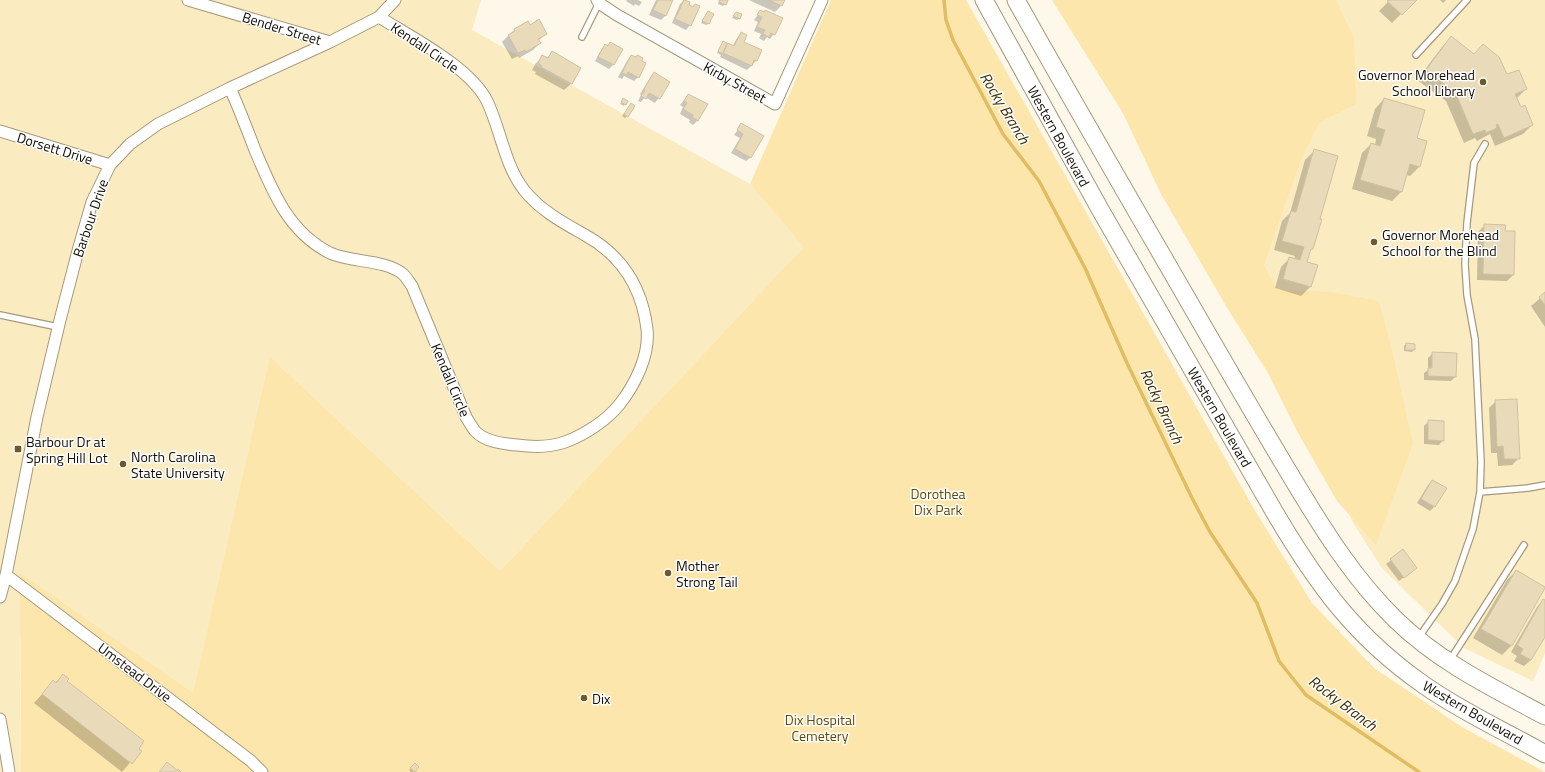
<svg xmlns="http://www.w3.org/2000/svg" width="1545" height="772" font-family="'Titillium Web',sans-serif">
	<style>
		.built { fill: #fbebc1 }
		.green { fill: #fde6ac }
		.shadow { fill: #0003 }
		.lines { fill: none; stroke-linecap: round; stroke-linejoin: round }
		.stream { stroke: #e0bd63; stroke-width: 3.5 }
		.building { fill: #e9dbba; stroke: #cfc2a1 }
		.lane-casing { stroke: #a79a7b; stroke-width: 8 }
		.street-casing { stroke: #a79a7b; stroke-width: 13 }
		.primary-casing { stroke: #a79a7b; stroke-width: 19 }
		.lane { stroke: #fff; stroke-width: 5.5 }
		.street { stroke: #fff; stroke-width: 11 }
		.primary { stroke: #fff; stroke-width: 17 }
		.poi-dot { fill: #6d5a28; stroke: #fff; stroke-width: 1.5 }
		.labels { text-anchor: middle; dominant-baseline: central; stroke-width: 3; stroke-linejoin: round; paint-order: stroke }
		.street-label { font-size: 14px; fill: #120e04; stroke: #fff }
		.poi-label { font-size: 14px; fill: #120e04; stroke: #fff; text-anchor: start }
		.park-label { font-size: 14px; fill: #624b00; stroke: #fff }
		.water-label { font-size: 15px; font-style: italic; fill: #382a01; stroke: #fff }
	</style>
	<rect width="100%" height="100%" fill="#fdf8ea"/>
	<path class="built" d="M0,0H481L472,30L750,184L805,247L500,571L271,358L193,694L20,638L21,772H0Z
		M1052,0H1545V653L1533,681L1464,648L1382,568L1353,523L1286,374Z"/>
	<path class="green" d="M831,0H966L1254,509L1312,603L1374,668L1462,727L1545,772H21L20,573L193,693L270,357L500,571L804,247L750,184Z
		M1052,0H1336L1354,38L1356,104L1319,123L1301,160L1264,265L1277,290L1331,292L1379,301L1391,346L1413,443L1376,545L1337,501L1297,431L1268,373L1226,306L1161,194L1122,111Z"/>
	<path class="shadow" d="M627,0H638L642,2L639,6L635,4L634,6L626,1Z
		M656,0H672L665,16L661,20L649,15Z
		M684,0L689,2L688,6L692,8L695,5L690,25L686,30L672,23L680,4Z
		M719,0H727L723,6L718,4Z
		M749,0H784L782,5L775,12Z
		M1390,0H1415L1392,23L1379,11Z
		M1440,0H1446L1443,3Z
		M708,12V24L706,25L701,23Z
		M760,12L774,34L770,39L767,37L764,41L759,38L761,34L754,31L758,22L754,20Z
		M736,13L739,18L737,20L732,18Z
		M527,23L529,26L546,34L538,41L540,43L533,50L519,58L518,56L512,59L502,42L514,30Z
		M741,33L743,42L756,61L747,70L720,57L721,55L717,53L723,42L724,48L728,45L732,47L737,38Z
		M1451,38L1474,55L1526,89L1516,99L1520,108L1532,125L1523,134L1495,146L1490,134L1477,141L1475,138L1464,143L1446,101L1417,80L1442,47Z
		M605,46L621,49L613,65L609,69L595,61L601,50Z
		M552,53L580,68L571,84L564,90L535,74L536,72L532,70L536,63L543,57L546,59Z
		M631,56L638,77L634,81L624,76L622,79L618,77L627,61Z
		M654,73L669,83L655,103L645,97L641,102L638,101L641,95L640,94L650,78Z
		M688,95L698,120L693,125L689,122L690,120L680,114L683,107L680,105Z
		M623,99L625,104L624,106L620,104Z
		M1384,99L1416,139L1426,142L1419,167L1410,176L1406,175L1401,192L1392,201L1352,189L1362,153L1371,144L1375,145L1376,139L1367,136L1375,109Z
		M631,104L627,116L625,118L622,116Z
		M742,124L751,157L746,161L731,153L740,138L734,135Z
		M1314,151L1319,220L1312,249L1309,252L1306,263L1316,266L1310,287L1301,296L1275,288L1281,267L1290,258L1294,259L1295,256L1274,250L1282,221L1290,213L1305,160Z
		M1485,225L1504,232L1513,275L1507,281L1477,280L1478,232Z
		M1545,294V327L1531,306Z
		M1406,344L1414,350L1412,352L1404,351V346Z
		M1433,353L1456,354L1455,377L1451,381L1424,380V373L1428,370V358Z
		M1496,401L1519,458L1512,465L1498,466L1497,453H1491L1489,408Z
		M1429,421L1443,440L1439,445L1424,444V426Z
		M1433,481L1434,507L1430,511L1417,503L1428,485Z
		M1403,551L1411,572L1399,581L1386,564Z
		M1516,571L1544,587L1511,646L1502,655L1473,638L1507,580Z
		M1543,600L1545,601V635L1531,660L1524,666L1514,661L1517,656L1511,652L1537,607Z
		M63,675L66,681L140,751L122,772L34,703L53,682L55,683Z
		M415,764L418,767L413,772H411L409,770Z"/>
	<g class="lines">
		<path class="stream" d="M944,0L946,20L953,40L1003,134L1039,181L1085,268L1127,363L1192,498L1210,532L1257,603L1279,661L1306,695L1419,772"/>
	</g>
	<path class="building" d="M658,0H673L666,16L653,10Z
		M684,0L690,2L689,5L693,7L695,4L700,6L691,26L675,19Z
		M720,0H728L726,5L719,2Z
		M769,0H785L782,6Z
		M1389,0H1417L1402,15L1387,1Z
		M760,10L764,12L765,10L783,18L775,35L771,33L769,37L763,34L765,30L757,27L762,17L757,15Z
		M708,11L714,14L709,24L702,21Z
		M736,12L742,14L740,19L733,16Z
		M539,19L547,34L538,39L541,43L526,52L525,50L518,53L508,35L515,31L514,29L528,21L530,25Z
		M741,32L747,35L744,42L762,50L757,61L754,60L752,66L723,53L728,43L734,46Z
		M1451,36L1474,54L1483,44L1499,57L1507,74L1519,70L1527,89L1515,94L1521,107L1525,105L1533,125L1504,138L1498,124L1496,125L1497,128L1486,133L1485,130L1473,134L1455,92L1426,70Z
		M723,41L727,43L723,54L718,51Z
		M610,42L623,49L614,65L598,57L605,44L608,46Z
		M552,51L581,68L572,84L541,67L542,66L538,63L542,55L548,58Z
		M631,55L636,57L637,55L643,58L642,61L646,63L639,78L628,72L627,75L622,73Z
		M654,72L670,82L660,99L649,93L646,99L641,96L645,91L644,89Z
		M688,94L708,104L698,121L692,117L693,115L683,109L687,103L684,101Z
		M623,98L628,101L626,105L621,102Z
		M1384,98L1425,110L1417,138L1427,141L1420,167L1410,164L1402,192L1360,180L1371,143L1380,146L1385,130L1376,127Z
		M631,103L635,106L628,117L624,114Z
		M741,123L764,136L751,158L735,149L743,134L737,130Z
		M1314,149L1338,156L1320,219H1322L1313,249H1311L1307,262L1318,265L1311,287L1283,279L1289,257L1300,260L1304,247L1282,241L1291,211L1296,212Z
		M1484,224L1506,225L1505,231H1515L1514,275L1483,274Z
		M1545,292V305L1539,297Z
		M1406,343L1415,344V350H1405Z
		M1432,352L1457,353L1456,377L1428,376V368H1432Z
		M1517,399L1520,459H1504L1503,446L1497,447L1495,400Z
		M1428,420L1444,421V441L1428,440Z
		M1432,480L1447,488L1435,507L1421,499Z
		M1403,549L1417,568L1404,578L1390,559Z
		M1516,570L1545,587V588L1512,646L1481,629Z
		M1543,599L1545,600V637L1531,660L1520,654L1523,649L1517,645Z
		M63,674L69,679L67,681L144,741L139,749L142,751L132,764L42,694L53,680L56,683Z
		M167,762L177,770L178,769L181,772H159Z
		M415,763L419,767L415,772L410,768Z"/>
	<g class="lines">
		<defs>
			<path id="lane" d="M582,37L599,3
				M1416,55L1467,0
				M0,315L58,327
				M1480,492L1528,488L1545,485
				M1419,637L1442,604L1455,581L1473,529L1480,492L1481,462L1475,339L1467,295L1465,264L1467,223L1474,163L1485,144
				M1450,660L1524,545"/>
			<path id="street" d="M188,0L330,42
				M597,0L599,3L617,15L775,104L822,0
				M230,88C239,108 247,129 255,150C272,190 288,232 330,253C352,263 384,259 403,274C406,277 409,282 412,286L466,417C469,422 472,427 475,431C485,442 504,444 517,445C532,447 551,447 565,442C584,435 606,421 619,405C635,385 650,355 647,329C642,287 621,255 585,235C562,222 541,211 524,190C504,164 501,130 487,101C470,67 411,37 379,17
				M0,131L110,165
				M6,575L251,761L262,772
				M0,597L6,575L37,417L60,320L79,247L92,202L110,165L130,144L158,124L230,88L330,42L379,17L395,0
				M0,719L9,772"/>
			<path id="primary" d="M984,0L1101,211L1275,513C1317,584 1355,637 1424,685C1462,712 1505,731 1545,754
				M1016,0C1082,118 1150,234 1218,352C1243,395 1268,438 1294,481C1324,531 1354,579 1396,620C1439,662 1493,688 1545,716"/>
		</defs>
		<use href="#lane" class="lane-casing"/>
		<use href="#street" class="street-casing"/>
		<use href="#primary" class="primary-casing"/>
		<use href="#lane" class="lane"/>
		<use href="#street" class="street"/>
		<use href="#primary" class="primary"/>
	</g>
	<g class="poi-dot">
		<circle cx="1483" cy="82" r="4"/>
		<circle cx="1374" cy="242" r="4"/>
		<rect x="14" y="445" width="8" height="8" rx="2"/>
		<circle cx="123" cy="464" r="4"/>
		<circle cx="668" cy="573" r="4"/>
		<circle cx="584" cy="698" r="4"/>
	</g>
	<g class="labels">
		<g class="street-label">
			<text transform="translate(282 28) rotate(17)">Bender Street</text>
			<text transform="translate(425 47) rotate(34)">Kendall Circle</text>
			<text transform="translate(735 82) rotate(29)">Kirby Street</text>
			<text transform="translate(1059 136) rotate(61)">Western Boulevard</text>
			<text transform="translate(55 148) rotate(17)">Dorsett Drive</text>
			<text transform="translate(90 218) rotate(-71)">Barbour Drive</text>
			<text transform="translate(451 380) rotate(67)">Kendall Circle</text>
			<text transform="translate(1220 417) rotate(60)">Western Boulevard</text>
			<text transform="translate(135 672) rotate(37)">Umstead Drive</text>
			<text transform="translate(1473 712) rotate(30)">Western Boulevard</text>
		</g>
		<g class="poi-label">
			<text x="1475" y="74" text-anchor="end">Governor Morehead<tspan x="1475" dy="16">School Library</tspan></text>
			<text x="1382" y="234">Governor Morehead<tspan x="1382" dy="16">School for the Blind</tspan></text>
			<text x="26" y="441">Barbour Dr at<tspan x="26" dy="16">Spring Hill Lot</tspan></text>
			<text x="131" y="456">North Carolina<tspan x="131" dy="16">State University</tspan></text>
			<text x="676" y="565">Mother<tspan x="676" dy="16">Strong Tail</tspan></text>
			<text x="592" y="698">Dix</text>
		</g>
		<g class="park-label">
			<text x="938" y="493">Dorothea<tspan x="938" dy="16">Dix Park</tspan></text>
			<text x="820" y="719">Dix Hospital<tspan x="820" dy="16">Cemetery</tspan></text>
		</g>
		<g class="water-label">
			<text transform="translate(1005 108) rotate(59)">Rocky Branch</text>
			<text transform="translate(1162 406) rotate(65)">Rocky Branch</text>
			<text transform="translate(1343 703) rotate(37)">Rocky Branch</text>
		</g>
	</g>
</svg>
